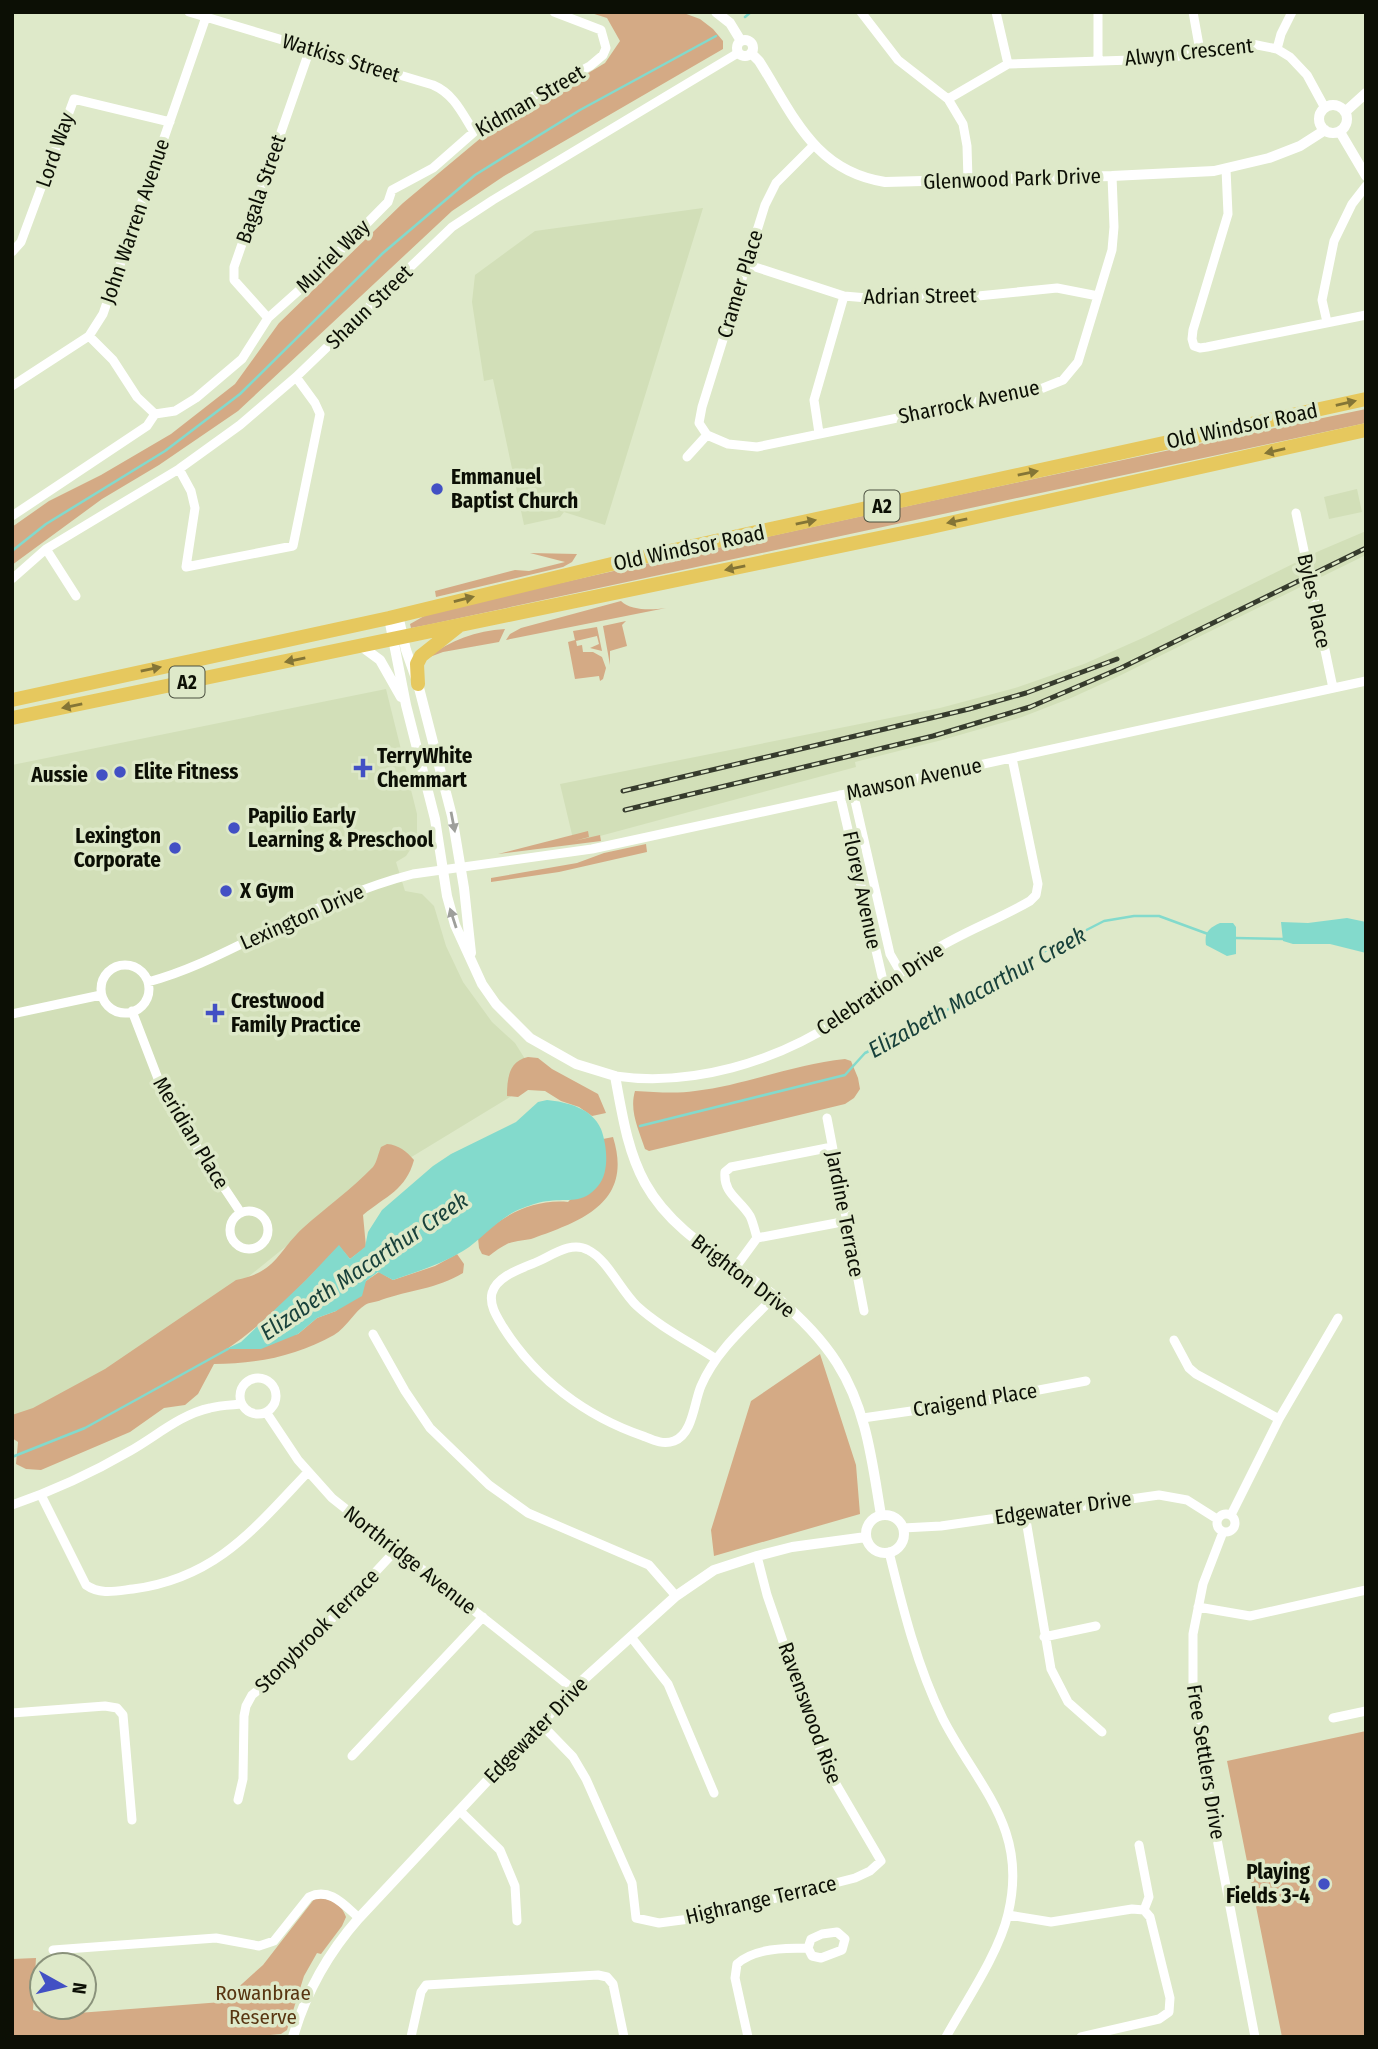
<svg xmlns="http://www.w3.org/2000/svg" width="1378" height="2049" font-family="'Fira Sans Condensed',sans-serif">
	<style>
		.built { fill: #d2dfb8 }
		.green { fill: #d4aa85 }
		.water { fill: #83dacc }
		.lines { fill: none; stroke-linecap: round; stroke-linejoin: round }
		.stream { stroke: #83dacc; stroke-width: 2.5 }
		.minor { stroke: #fff; stroke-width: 9 }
		.tertiary { stroke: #fff; stroke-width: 10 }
		.trunk { stroke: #e6c85e; stroke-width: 14 }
		.rail-casing { stroke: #363b2d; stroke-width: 5 }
		.rail { stroke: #dee9c9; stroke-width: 2.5; stroke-dasharray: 8; stroke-linecap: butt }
		.oneway { fill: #847536 }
		.oneway2 { fill: #9e9f9b }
		.poi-dot { fill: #4250c4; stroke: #dee9c9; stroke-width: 2.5 }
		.labels { text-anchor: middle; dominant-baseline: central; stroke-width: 7; stroke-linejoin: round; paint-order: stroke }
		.shield { fill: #dee9c9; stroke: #4b5040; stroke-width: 2 }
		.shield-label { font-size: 19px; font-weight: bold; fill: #0c0f05 }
		.street-label { font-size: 21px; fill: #0c0f05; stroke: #dee9c9 }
		.poi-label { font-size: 21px; font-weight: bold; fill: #0c0f05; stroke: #dee9c9; text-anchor: start }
		.park-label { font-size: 21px; fill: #583511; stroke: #dee9c9 }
		.water-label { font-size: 23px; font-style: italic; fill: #18413b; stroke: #dee9c9 }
	</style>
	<rect width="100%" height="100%" fill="#dee9c9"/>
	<path class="built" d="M703,208L605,525L564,512L560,517L524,525L493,379L484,381L472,302L475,275L535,231Z
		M1357,489L1362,512L1329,519L1324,497Z
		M1366,531V555L1117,677L1071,698L1022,717L942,740L855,762L856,767L574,843L560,784L940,708L1015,688L1084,664L1145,637L1319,551Z
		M386,689L417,814V833L412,847L406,856L396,862L405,891L422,894L434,906L446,946L463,982L492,1022L515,1043L537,1078L510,1097L395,1167L284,1248L201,1315L12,1425V765Z"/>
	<path class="green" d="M588,12H681L700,19L713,29L723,41V49L504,176L452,211L238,411L159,465L102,499L12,565V527L49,501L101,475L171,434L235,384L279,323L403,203L482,137L605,63L620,41L607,18Z
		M1366,409V423L427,625L411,628L410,624L426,615L445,609C751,539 1058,473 1366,409Z
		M530,553L577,554L572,562L563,567L436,597L435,591L515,570L529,571L565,562Z
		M621,601C631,611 652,610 666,608L506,640L510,634L521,628Z
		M626,621L622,625L627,646L610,651V665L603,626Z
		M597,627L602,651L590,648L599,644L597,636L576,641L577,646L582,645L583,652H593L602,657L606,668L603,679L600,681L599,676L575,679L568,642L575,640L573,631Z
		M505,629L499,642L443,652L427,658C450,640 476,631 505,629Z
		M588,831L589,837L574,841L600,835L601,841L498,854Z
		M646,844L647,852L559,872L491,882V878L577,863L604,853Z
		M528,1057L538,1058L552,1069L598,1094L606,1113L592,1116L579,1107L561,1101L545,1091L528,1090L518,1097L507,1096C507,1078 509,1061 528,1057Z
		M845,1059L851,1061L858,1078L860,1089L854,1098L845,1104L649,1151L645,1149C639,1130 629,1111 635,1091C655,1092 676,1094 695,1091C746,1085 794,1064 845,1059Z
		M613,1137C633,1201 585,1220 534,1238C526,1241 516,1240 507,1244C501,1247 495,1251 489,1256L482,1254L479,1248L478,1238C504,1214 534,1199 568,1202L606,1162L603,1139Z
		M387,1144C399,1145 406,1151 414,1160C406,1190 386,1196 363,1215L366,1247L350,1259L339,1246C305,1282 268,1321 227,1349L298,1334L317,1318L336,1311L366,1281L379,1272L393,1280L435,1266L457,1254L464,1264L463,1273C437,1289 409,1290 381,1300C377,1302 369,1302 365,1305C355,1311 347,1327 334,1335C297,1356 256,1364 214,1364L198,1394L185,1405L164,1408L130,1432L41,1470L26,1469L16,1464L18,1442L12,1438V1415L33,1408L105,1369L236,1280C277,1272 277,1252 303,1228C325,1208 352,1189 373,1167C377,1162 378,1154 381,1147Z
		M820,1354L856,1465L860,1514L714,1556L711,1530L751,1401Z
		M1366,1731V2037H1282L1227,1761Z
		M315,1898C329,1898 341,1902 346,1917L342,1926L321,1954L317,1953L304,1976L287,2030L281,2034L249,2037H12V1959L36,1958L33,2010L52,2015L222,2002L263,1965Z"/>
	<path class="water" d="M1347,918L1366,922V953L1330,944H1293L1283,941L1281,922L1308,923Z
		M1220,923H1233L1236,927V954L1227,956L1206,945C1204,932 1209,928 1220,923Z
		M547,1100C567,1102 592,1108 601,1129C607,1145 610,1172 598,1186C582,1205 569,1198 549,1201C541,1201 531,1205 523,1208C498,1217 484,1238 463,1251C441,1264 417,1272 393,1280L378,1272L366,1281L362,1296L336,1311L317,1318L298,1334L261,1349H226L241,1342L306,1280L339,1245L350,1259L365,1247L368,1232L382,1210L433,1166L451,1154L516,1122L538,1102Z"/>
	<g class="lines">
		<path class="stream" d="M745,17L751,12
			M12,551L46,524L165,451L240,394L383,253L475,175L580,110L716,36
			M1235,938L1285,939
			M640,1126L845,1075L865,1053L928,1024L985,982L1104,921L1134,916H1159L1208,934
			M12,1457L85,1428L228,1349"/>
		<path class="minor" d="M189,12L433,85C454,94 462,113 474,132
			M861,12L898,60L948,99L963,124L967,146L968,180
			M996,12L1008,64
			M1098,12V60
			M1193,12L1200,51
			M1277,49L1281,34L1292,12
			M948,99L1008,64L1163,59L1247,43L1277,49L1290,57L1307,75L1325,108
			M1226,169L1228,214L1193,330L1192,339L1194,346L1200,348L1207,347L1366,315
			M12,252L21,242L74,99L170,122
			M746,264L844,296L879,299L968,297L1057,288L1098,296
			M268,318L234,280V267L310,49
			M1327,322L1322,300L1334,241L1352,204L1366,186
			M89,336L113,360L137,397L155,414
			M12,386L89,336L103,314L206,17
			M155,414L175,411L196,398L242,359L268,318L315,276L388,202L392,190L433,168L474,132L540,92L590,66L603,55L606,48L601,30L554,12
			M819,433L814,400L844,296
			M707,435L728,444L757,447L1043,388L1063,380L1078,362L1112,250L1114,227L1112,176
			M707,435L699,423L702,407L765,205L776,183L813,146
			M687,457L707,435
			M179,469L191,491L195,508L186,567L293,546L320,414L315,403L296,377
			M1296,513L1333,688
			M12,516L147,426L155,414
			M46,549L76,596
			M12,579L46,549L179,469L240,425L296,377L452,227L493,200L738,53
			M853,792L890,954L901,973
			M840,795L884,985
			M101 989a24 24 0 1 1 48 0a24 24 0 1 1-48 0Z
			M148,982C190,971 229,950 268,931C315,909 362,887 413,874L592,849L1366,681
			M132,1011L167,1102L241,1213
			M12,1014L101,995
			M615,1076C692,1087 775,1062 839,1020C869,1000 895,975 925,956C959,933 996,921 1030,901L1036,895L1038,884L1012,758
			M827,1118L864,1311
			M230 1230a19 19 0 1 1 38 0a19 19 0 1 1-38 0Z
			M757,1238C755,1231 753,1222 750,1216C740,1199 723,1194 725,1172L731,1167L832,1147
			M735,1268L757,1238L847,1221
			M373,1334L405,1391L430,1428L489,1485L528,1513L649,1565L676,1596
			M1174,1340L1189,1368L1196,1374L1279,1419
			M716,1359C690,1342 660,1327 637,1306C621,1291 607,1259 588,1250C572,1241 554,1254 539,1261C524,1268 497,1275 492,1293C489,1305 497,1317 503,1327C536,1379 585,1416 643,1436C653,1440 663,1445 674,1441C693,1434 694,1402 701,1386C716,1350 749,1323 775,1296
			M240 1396a18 18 0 1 1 36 0a18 18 0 1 1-36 0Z
			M266,1412L298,1460L332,1498L573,1689
			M863,1418L987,1400L1086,1381
			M41,1495L86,1585C100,1595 116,1591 133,1589C216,1578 254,1529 308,1472
			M12,1505C53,1491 92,1473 130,1451C155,1437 181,1414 210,1408C220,1405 232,1405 242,1404
			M1217 1523a9 9 0 1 1 18 0a9 9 0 1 1-18 0Z
			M1025,1514L1051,1669L1068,1702L1102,1732
			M1231,1515L1279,1419L1338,1318
			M903,1528L941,1526L1159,1495L1187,1500L1217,1519
			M1223,1532L1203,1584L1193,1634V1690L1217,1839L1255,2037
			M889,1552C903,1609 917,1666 943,1719C978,1787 1029,1828 1008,1914C999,1953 966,2001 946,2037
			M1198,1607L1250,1616L1366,1590
			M631,1637L668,1684L714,1793
			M1044,1637L1096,1626
			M12,1713L105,1706L117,1708L123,1715L132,1820
			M1333,1718L1366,1711
			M541,1724L573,1757L586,1779L632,1883L636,1918L659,1923L697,1918L855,1878L870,1871L881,1861L826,1767L767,1595L757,1556
			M352,1756L483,1617
			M238,1800L243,1779L244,1716L246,1706L252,1695L287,1667L396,1550
			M460,1811L500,1850L515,1886L517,1921
			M1139,1845L1149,1897L1144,1910
			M1008,1915L1051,1922L1132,1909L1144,1910L1150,1917L1170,1998L1169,2012L1159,2019L1081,2037
			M837,1932L845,1939L842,1950L821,1958L812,1956L808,1948L811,1939L822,1934Z
			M53,1950L216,1938L259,1946L274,1941L309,1897C330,1887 344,1905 359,1918
			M411,2037L421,1992L426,1985L598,1975L607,1977L613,1984L624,2037
			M748,2037L735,1978L737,1964C754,1948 786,1948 808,1948"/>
		<path class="tertiary" d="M716,12L730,23L741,41
			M737 48a8 8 0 1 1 16 0a8 8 0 1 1-16 0Z
			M751,53L759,61C794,116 814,171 885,182L1112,176L1214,171L1269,158L1300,146L1325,130
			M1319 119a14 14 0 1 1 28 0a14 14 0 1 1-28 0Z
			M1345,112L1366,93
			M1340,132L1366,176
			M398,615L406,650L418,684L452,816L464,888L471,953
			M389,618L406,705L435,819L447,896L455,925L482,984L496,1004L530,1038L576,1064L615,1076C622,1113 627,1150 645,1183C675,1237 730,1260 776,1297C799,1316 821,1338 837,1363C867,1410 872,1462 881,1515
			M361,646L380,660L401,697
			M866 1534a19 19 0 1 1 38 0a19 19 0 1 1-38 0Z
			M293,2037C306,1992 329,1952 359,1918L573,1689L676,1596L714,1570L757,1556L792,1547L866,1537"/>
		<path class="trunk" d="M418,684L417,664L421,656L460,625
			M12,700L389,618L620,562L1366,399
			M12,718L927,528L1366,430"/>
		<defs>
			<path id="rail" d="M623,791L969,709L1026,693L1117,659
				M625,810L933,736L1030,707L1121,668L1366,548"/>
		</defs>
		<use href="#rail" class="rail-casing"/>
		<use href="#rail" class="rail"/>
	</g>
	<defs><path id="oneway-solid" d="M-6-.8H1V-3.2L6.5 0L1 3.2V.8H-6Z" transform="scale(1.75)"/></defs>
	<g class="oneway">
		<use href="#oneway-solid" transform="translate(1346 403) rotate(-13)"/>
		<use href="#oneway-solid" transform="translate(1275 451) rotate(167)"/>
		<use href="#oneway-solid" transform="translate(1028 473) rotate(-12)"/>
		<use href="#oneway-solid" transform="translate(957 521) rotate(168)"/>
		<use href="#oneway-solid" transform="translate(806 522) rotate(-12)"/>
		<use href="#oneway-solid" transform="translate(735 568) rotate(168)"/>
		<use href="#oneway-solid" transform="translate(464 599) rotate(-14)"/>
		<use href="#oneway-solid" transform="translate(295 660) rotate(169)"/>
		<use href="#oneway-solid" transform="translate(151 669) rotate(-12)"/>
		<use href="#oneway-solid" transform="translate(72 706) rotate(168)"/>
	</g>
	<g class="oneway2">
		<use href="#oneway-solid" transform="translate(453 822) rotate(79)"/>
		<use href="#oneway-solid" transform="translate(453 918) rotate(-108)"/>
	</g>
	<g class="poi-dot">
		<circle cx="437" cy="489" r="7"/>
		<path d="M359.5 757.5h7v7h7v7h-7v7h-7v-7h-7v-7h7z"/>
		<circle cx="120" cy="772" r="7"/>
		<circle cx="102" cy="775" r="7"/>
		<circle cx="234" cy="828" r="7"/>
		<circle cx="175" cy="848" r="7"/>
		<circle cx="226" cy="891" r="7"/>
		<path d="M211.5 1002.5h7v7h7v7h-7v7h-7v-7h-7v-7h7z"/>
		<circle cx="1324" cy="1884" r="7"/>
	</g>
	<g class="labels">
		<g class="shield">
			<rect x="864.5" y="490.5" width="35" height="31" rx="5"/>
			<rect x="169.5" y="666.5" width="35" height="31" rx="5"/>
		</g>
		<g class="shield-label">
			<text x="882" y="506">A2</text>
			<text x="187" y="682">A2</text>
		</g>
		<g class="street-label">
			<text transform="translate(1189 52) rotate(-6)">Alwyn Crescent</text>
			<text transform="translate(341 58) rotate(17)">Watkiss Street</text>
			<text transform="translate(530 101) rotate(-30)">Kidman Street</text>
			<text transform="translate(55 150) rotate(-71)">Lord Way</text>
			<text transform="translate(1012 179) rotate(-2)">Glenwood Park Drive</text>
			<text transform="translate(261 189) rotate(-71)">Bagala Street</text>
			<text transform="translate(135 221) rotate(-71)">John Warren Avenue</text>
			<text transform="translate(333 256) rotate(-45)">Muriel Way</text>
			<text transform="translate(740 284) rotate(-73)">Cramer Place</text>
			<text transform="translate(920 296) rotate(-1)">Adrian Street</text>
			<text transform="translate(369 307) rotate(-44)">Shaun Street</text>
			<text transform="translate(969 402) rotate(-12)">Sharrock Avenue</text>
			<text transform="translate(1242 426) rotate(-12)">Old Windsor Road</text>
			<text transform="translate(689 548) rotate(-12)">Old Windsor Road</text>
			<text transform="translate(1314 601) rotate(78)">Byles Place</text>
			<text transform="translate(914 779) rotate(-12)">Mawson Avenue</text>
			<text transform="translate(862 890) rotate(78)">Florey Avenue</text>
			<text transform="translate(302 917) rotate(-24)">Lexington Drive</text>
			<text transform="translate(880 989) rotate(-34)">Celebration Drive</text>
			<text transform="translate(191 1133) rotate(59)">Meridian Place</text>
			<text transform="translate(845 1214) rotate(79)">Jardine Terrace</text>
			<text transform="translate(743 1276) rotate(37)">Brighton Drive</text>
			<text transform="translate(975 1400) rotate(-9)">Craigend Place</text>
			<text transform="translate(1063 1508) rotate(-8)">Edgewater Drive</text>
			<text transform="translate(410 1560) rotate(38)">Northridge Avenue</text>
			<text transform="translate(317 1631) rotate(-45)">Stonybrook Terrace</text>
			<text transform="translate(810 1713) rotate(70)">Ravenswood Rise</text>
			<text transform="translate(536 1730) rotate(-46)">Edgewater Drive</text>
			<text transform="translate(1206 1762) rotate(81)">Free Settlers Drive</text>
			<text transform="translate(761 1900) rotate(-13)">Highrange Terrace</text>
		</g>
		<g class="poi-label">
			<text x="451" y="477">Emmanuel<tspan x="451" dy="24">Baptist Church</tspan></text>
			<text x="377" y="756">TerryWhite<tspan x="377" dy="24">Chemmart</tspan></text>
			<text x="134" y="772">Elite Fitness</text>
			<text x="88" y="775" text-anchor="end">Aussie</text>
			<text x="248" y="816">Papilio Early<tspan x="248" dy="24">Learning &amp; Preschool</tspan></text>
			<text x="161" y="836" text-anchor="end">Lexington<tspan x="161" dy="24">Corporate</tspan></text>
			<text x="240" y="891">X Gym</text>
			<text x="231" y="1001">Crestwood<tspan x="231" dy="24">Family Practice</tspan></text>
			<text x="1310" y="1872" text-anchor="end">Playing<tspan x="1310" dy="24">Fields 3-4</tspan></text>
		</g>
		<g class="park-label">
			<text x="263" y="1993">Rowanbrae<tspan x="263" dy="24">Reserve</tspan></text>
		</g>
		<g class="water-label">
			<text transform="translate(977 992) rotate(-29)">Elizabeth Macarthur Creek</text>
			<text transform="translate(364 1266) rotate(-34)">Elizabeth Macarthur Creek</text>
		</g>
	</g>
	<rect width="1378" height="2049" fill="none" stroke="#0c0f05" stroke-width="28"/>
	<g transform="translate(63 1986) rotate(98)"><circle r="33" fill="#dee9c9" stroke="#8a927b" stroke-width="2"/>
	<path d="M0-5L12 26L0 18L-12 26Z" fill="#4250c4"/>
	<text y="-10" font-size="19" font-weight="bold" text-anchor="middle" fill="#0c0f05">N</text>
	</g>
</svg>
